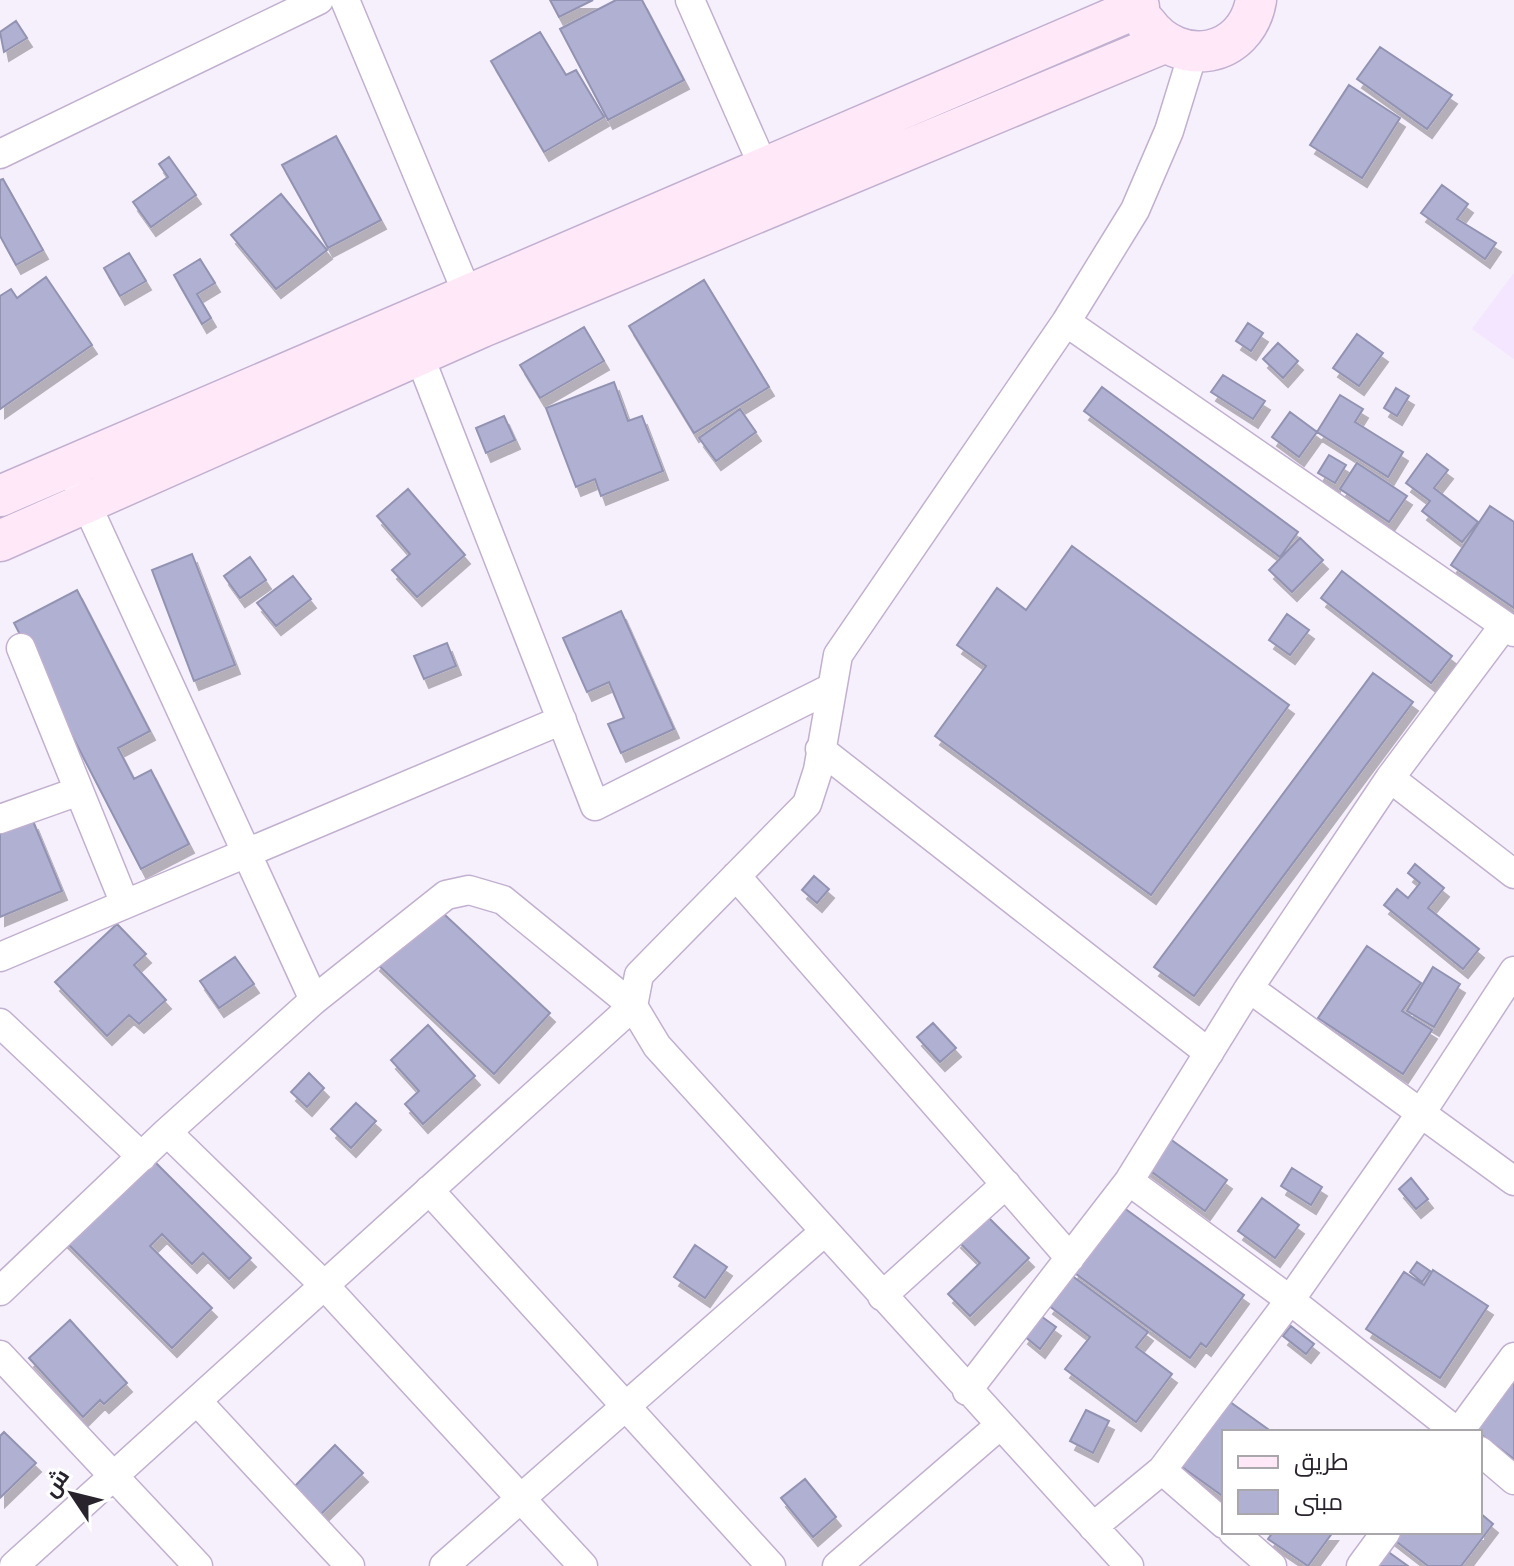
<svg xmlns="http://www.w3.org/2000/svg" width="1514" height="1566" font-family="Georgia,Cairo,serif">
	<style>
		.built { fill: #f3e6fe }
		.building { fill: #b0b1d2; stroke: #9293b2; stroke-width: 2; filter: url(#shadow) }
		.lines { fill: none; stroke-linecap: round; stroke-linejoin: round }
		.minor-casing { stroke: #c1b0cf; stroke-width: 31 }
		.secondary-casing { stroke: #c1b0cf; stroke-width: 43 }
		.minor { stroke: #fff; stroke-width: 28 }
		.secondary { stroke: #ffe9f9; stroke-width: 40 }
	</style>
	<defs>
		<filter id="shadow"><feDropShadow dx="5" dy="9" stdDeviation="0" flood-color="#0004"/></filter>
	</defs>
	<rect width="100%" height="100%" fill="#f6effc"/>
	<path class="built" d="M1514,273V359L1472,329Z"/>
	<path class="building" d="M550,0H593L559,17Z
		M616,0H642L684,80L608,120L560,29Z
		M16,21L27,38L4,52L0,32Z
		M540,32L566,75L576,70L604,117L544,152L491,61Z
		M1380,47L1452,95L1427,129L1357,79Z
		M1349,85L1400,118L1362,178L1310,145Z
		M336,136L381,220L328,248L282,165Z
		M169,157L196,195L151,227L133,202L168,177L159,164Z
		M3,179L43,250L16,265L0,236V180Z
		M1442,185L1468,204L1457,219L1496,243L1485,259L1421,213Z
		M281,194L327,250L276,289L231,235Z
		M129,253L146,281L120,296L104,268Z
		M200,259L215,283L197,294L211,318L202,324L174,275Z
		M46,277L92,345L0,409V296L11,289L17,298Z
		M704,280L769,387L694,433L629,326Z
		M1248,323L1263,333L1251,351L1236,341Z
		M584,327L604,361L540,398L520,365Z
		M1357,334L1383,353L1359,386L1333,368Z
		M1278,343L1298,361L1283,378L1263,359Z
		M1223,375L1265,401L1253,419L1211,392Z
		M614,382L628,421L642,416L663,471L601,496L595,479L576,487L546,408Z
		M1102,387L1298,532L1280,557L1084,411Z
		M1396,388L1409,396L1397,416L1384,408Z
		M1340,395L1363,409L1355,422L1403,452L1388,477L1317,432Z
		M740,409L756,432L716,461L699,438Z
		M1290,412L1317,432L1299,457L1272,437Z
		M504,416L515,440L486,453L476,428Z
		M1427,454L1448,470L1434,488L1478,522L1462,542L1422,511L1430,501L1406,483Z
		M1329,455L1346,465L1335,483L1318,473Z
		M1357,463L1407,496L1389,522L1340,489Z
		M408,489L465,555L417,597L392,570L410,554L377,516Z
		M1490,506L1514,522V608L1451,565Z
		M1300,538L1323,560L1292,592L1269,570Z
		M1072,546L1289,705L1151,895L935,736L986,666L957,645L997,588L1026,610Z
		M192,554L235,665L194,681L152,570Z
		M250,557L266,580L240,598L224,576Z
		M1342,571L1452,656L1431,683L1321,598Z
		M293,576L311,599L276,626L257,603Z
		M77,590L150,731L118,748L134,779L151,770L189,844L141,869L14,623Z
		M621,611L674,729L621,753L608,724L624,718L609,682L587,692L563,638Z
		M1287,614L1309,630L1290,655L1269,640Z
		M447,643L456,666L424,679L414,656Z
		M1373,673L1413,702L1194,996L1154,967Z
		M33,821L62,891L0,917V834Z
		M1415,864L1444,888L1428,908L1479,949L1463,969L1384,905L1397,889L1408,898L1420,883L1408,873Z
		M814,876L829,889L817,903L802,890Z
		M431,902L550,1013L494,1074L375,962Z
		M117,924L146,954L134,965L166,1000L139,1024L129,1015L107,1036L55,982Z
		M1367,946L1421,983L1402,1011L1432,1030L1403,1074L1318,1018Z
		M235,957L254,984L219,1008L200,981Z
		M1433,967L1460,984L1434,1027L1407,1011Z
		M933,1023L956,1048L940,1062L917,1037Z
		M428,1025L475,1076L423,1124L405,1104L419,1091L391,1060Z
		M309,1073L324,1088L307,1107L291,1092Z
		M356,1103L376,1121L351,1148L331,1129Z
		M1159,1131L1227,1180L1205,1211L1137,1161Z
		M140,1147L251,1258L229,1279L203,1253L192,1264L162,1234L150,1246L212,1308L172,1348L56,1232Z
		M1292,1168L1322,1187L1311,1205L1281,1186Z
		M1411,1178L1428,1199L1416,1209L1399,1189Z
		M1262,1198L1299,1225L1275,1258L1238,1231Z
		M1120,1205L1244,1295L1206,1347L1201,1343L1190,1358L1072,1271Z
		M983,1212L1029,1258L970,1316L948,1294L980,1263L956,1239Z
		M695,1245L727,1267L705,1298L674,1277Z
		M1417,1262L1430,1271L1422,1282L1410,1272Z
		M1433,1270L1488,1306L1440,1378L1366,1329L1404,1272L1424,1285Z
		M1071,1275L1148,1332L1136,1347L1172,1374L1136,1422L1065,1369L1090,1337L1048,1305Z
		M1038,1314L1056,1327L1040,1349L1023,1335Z
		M70,1320L127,1383L104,1404L100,1400L83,1417L29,1358Z
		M1291,1326L1314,1344L1306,1354L1283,1336Z
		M1514,1379V1459L1471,1427Z
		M1212,1389L1272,1432H1224V1497L1164,1454Z
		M1086,1410L1109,1421L1093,1453L1070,1441Z
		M4,1432L36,1463L0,1498V1436Z
		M335,1445L363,1473L321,1514L294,1487Z
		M805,1479L836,1517L813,1537L781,1498Z
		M1480,1513L1493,1524L1461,1566H1428L1384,1532H1480Z
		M1273,1532H1333L1308,1566L1268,1539Z
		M1380,1546L1408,1566H1366Z"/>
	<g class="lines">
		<defs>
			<path id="minor" d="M345,0L475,312
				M690,0L772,186
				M0,154L319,0
				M1066,322L1514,632
				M419,355L595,806L831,688
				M79,488L314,1000
				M21,648L125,904
				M820,749L1209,1053
				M1390,778L1514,874
				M0,819L79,791
				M736,876L1070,1258
				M0,957L562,720
				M1249,988L1514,1181
				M0,1023L142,1157
				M167,1132L324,1285L583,1566
				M1129,1181L1290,1300L1457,1432
				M429,1190L771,1566
				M0,1291L167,1132L314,1000L446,895L469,890L503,900L633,1006L14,1566
				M882,1296L1006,1184
				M0,1355L198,1566
				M967,1391L1129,1181L1249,988L1390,778L1503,627
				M197,1401L350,1566
				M1459,1432L1514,1357
				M1480,1451L1514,1480
				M1162,1470L1224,1524
				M1093,1527L1162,1470L1290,1300L1421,1113L1514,971
				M1233,1532L1272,1566
				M444,1566L824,1232
				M837,1566L999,1426
				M1129,1566L657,1046L633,1006L639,975L807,804L818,770L838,655L1066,322L1135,210L1169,131L1193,53
				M1361,1566L1386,1532"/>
			<path id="secondary" d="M1146,23C1179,69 1246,58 1256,0
				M0,496L1139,7
				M0,541L482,327L1164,43"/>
		</defs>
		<use href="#minor" class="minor-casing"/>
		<use href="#secondary" class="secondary-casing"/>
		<use href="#minor" class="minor"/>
		<use href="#secondary" class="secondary"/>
	</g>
	<rect x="1222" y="1430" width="260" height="104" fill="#ffffff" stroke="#a9a7ab" stroke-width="2"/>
	<rect x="1238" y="1456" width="40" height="12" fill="#ffe9f9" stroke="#a9a7ab" stroke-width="2"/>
	<text x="1294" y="1470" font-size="24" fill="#29232e">طريق</text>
	<rect x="1238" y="1490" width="40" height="24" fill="#b0b1d2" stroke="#a9a7ab" stroke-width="2"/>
	<text x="1294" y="1510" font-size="24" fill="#29232e">مبنى</text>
	<g transform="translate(72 1494) rotate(305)" stroke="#ffffff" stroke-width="6" paint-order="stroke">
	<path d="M0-6L14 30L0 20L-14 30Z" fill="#29232e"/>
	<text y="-12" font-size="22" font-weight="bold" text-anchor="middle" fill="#29232e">ش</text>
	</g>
</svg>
